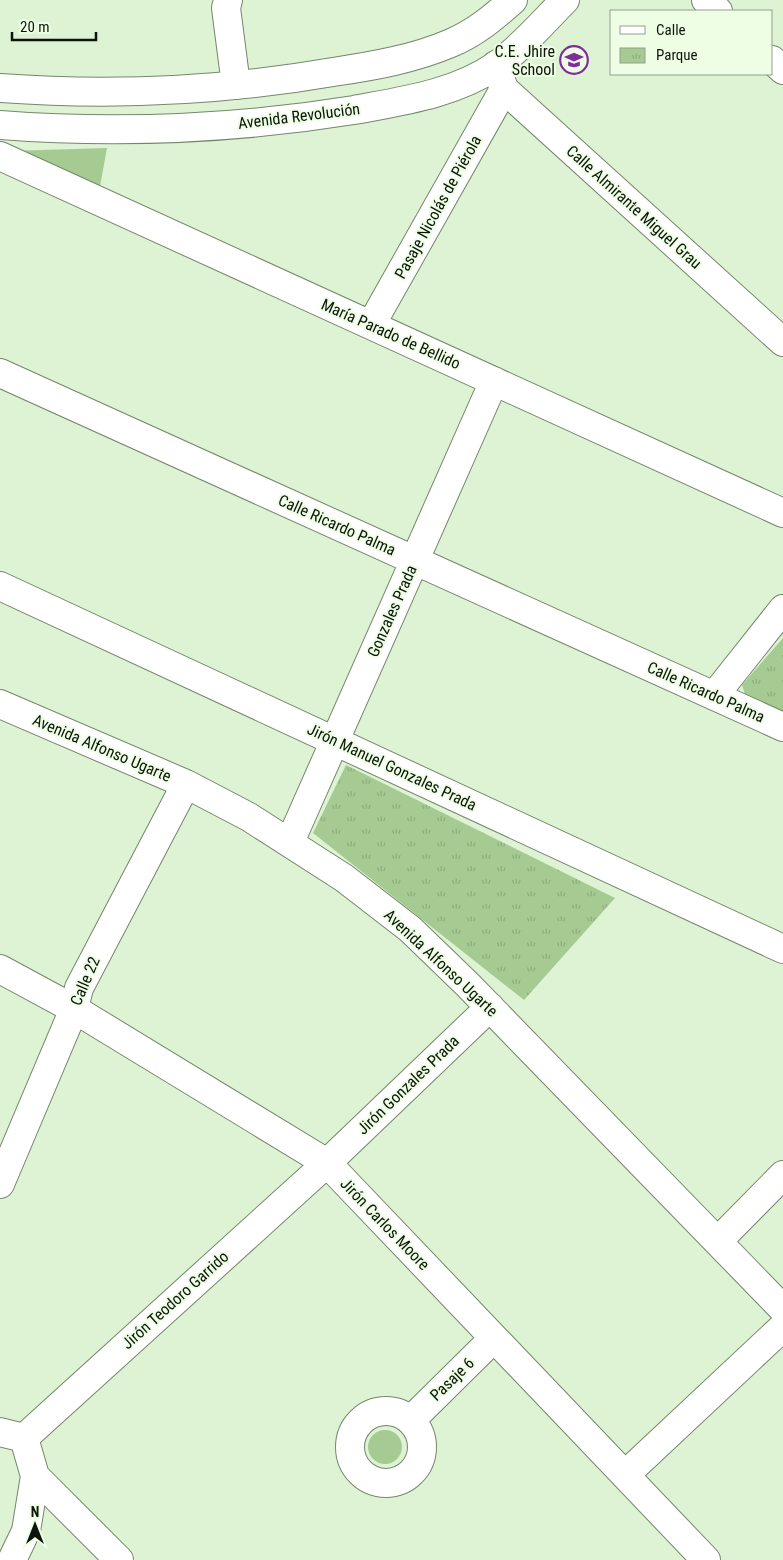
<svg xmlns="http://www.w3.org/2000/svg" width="783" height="1560" font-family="'Roboto Condensed',sans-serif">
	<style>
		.green { fill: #a5cb92 }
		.park { fill: url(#park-tufts) }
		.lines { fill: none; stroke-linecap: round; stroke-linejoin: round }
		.minor-casing { stroke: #74876b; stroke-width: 30 }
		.major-casing { stroke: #74876b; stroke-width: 30 }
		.minor { stroke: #fff; stroke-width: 28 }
		.major { stroke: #fff; stroke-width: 28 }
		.labels { text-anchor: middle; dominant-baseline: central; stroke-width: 4; stroke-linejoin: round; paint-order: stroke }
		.poi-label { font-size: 16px; fill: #0d1409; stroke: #edfee5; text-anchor: end }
		.street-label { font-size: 16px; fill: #0d1409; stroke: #edfee5 }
	</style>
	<defs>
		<pattern id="park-tufts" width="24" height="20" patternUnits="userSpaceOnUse" patternTransform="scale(1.25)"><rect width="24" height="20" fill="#a5cb92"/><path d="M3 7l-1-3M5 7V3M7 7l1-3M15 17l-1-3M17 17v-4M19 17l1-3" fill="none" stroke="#8dad7d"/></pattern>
	</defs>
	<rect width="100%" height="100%" fill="#ddf3d3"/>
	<path class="green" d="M107,148L99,192L8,151Z
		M368 1447a17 17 0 1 1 34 0a17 17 0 1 1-34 0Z"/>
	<path class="park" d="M783,638V715L746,697L742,685Z
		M346,765L615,898L524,1000L313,833Z"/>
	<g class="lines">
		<defs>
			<path id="minor" d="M228,0L226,8L236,85
				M706,0L718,11
				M772,60L783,70
				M496,65L504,89L783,342
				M0,156L783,513
				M371,325L504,89
				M0,373L783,727
				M0,586L783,949
				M714,696L783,609
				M0,704L186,784L249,817L344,878L410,929L468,985L783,1309
				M290,842L494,381
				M0,969L74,1009L327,1163L706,1560
				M0,1184L74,1009L79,988L186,784
				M718,1241L783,1175
				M350 1447a36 36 0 1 1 72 0a36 36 0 1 1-72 0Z
				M411,1420L494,1338
				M0,1432L24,1438L35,1476L119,1560
				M24,1438L327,1163L490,1007
				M625,1475L783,1327
				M12,1560L26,1531L35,1476"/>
			<path id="major" d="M0,88C111,96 223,91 333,72C373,66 414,59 451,43C475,33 494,17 513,0
				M0,125C118,134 236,129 354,110C402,101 455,94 497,65C522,47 543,22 565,0"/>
		</defs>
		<use href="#minor" class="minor-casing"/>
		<use href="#major" class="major-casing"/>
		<use href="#minor" class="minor"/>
		<use href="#major" class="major"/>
	</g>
	<defs>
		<symbol id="school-ring" viewBox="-11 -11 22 22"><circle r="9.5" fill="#edfee5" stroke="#7f2d9d" stroke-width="1.5"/><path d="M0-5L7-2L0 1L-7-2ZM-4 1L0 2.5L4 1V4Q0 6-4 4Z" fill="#7f2d9d"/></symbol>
	</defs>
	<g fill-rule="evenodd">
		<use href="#school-ring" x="558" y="44" width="32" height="32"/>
	</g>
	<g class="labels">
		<g class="poi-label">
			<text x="555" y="51">C.E. Jhire<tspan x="555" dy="18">School</tspan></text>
		</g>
		<g class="street-label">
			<text transform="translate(299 116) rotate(-7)">Avenida Revolución</text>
			<text transform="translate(438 207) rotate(-61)">Pasaje Nicolás de Piérola</text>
			<text transform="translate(634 207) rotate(42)">Calle Almirante Miguel Grau</text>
			<text transform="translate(391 334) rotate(24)">María Parado de Bellido</text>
			<text transform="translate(337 525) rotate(24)">Calle Ricardo Palma</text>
			<text transform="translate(392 611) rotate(-66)">Gonzales Prada</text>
			<text transform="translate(706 692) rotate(24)">Calle Ricardo Palma</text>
			<text transform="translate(102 748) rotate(23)">Avenida Alfonso Ugarte</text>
			<text transform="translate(392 767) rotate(25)">Jirón Manuel Gonzales Prada</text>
			<text transform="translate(441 963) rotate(43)">Avenida Alfonso Ugarte</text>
			<text transform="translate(85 981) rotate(-67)">Calle 22</text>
			<text transform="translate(408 1085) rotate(-44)">Jirón Gonzales Prada</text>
			<text transform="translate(385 1224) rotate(46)">Jirón Carlos Moore</text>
			<text transform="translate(175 1300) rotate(-42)">Jirón Teodoro Garrido</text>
			<text transform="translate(452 1379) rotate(-44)">Pasaje 6</text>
		</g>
	</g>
	<rect x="610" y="10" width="162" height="65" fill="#edfee5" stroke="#93a08d"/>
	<rect x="620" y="26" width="25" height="8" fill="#ffffff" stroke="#93a08d"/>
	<text x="656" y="35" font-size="15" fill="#0d1409">Calle</text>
	<rect x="620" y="48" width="25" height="15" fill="url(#park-tufts)" stroke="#93a08d"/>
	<text x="656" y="60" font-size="15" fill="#0d1409">Parque</text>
	<g transform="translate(35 1525)" stroke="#edfee5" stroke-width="4" paint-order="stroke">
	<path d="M0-4L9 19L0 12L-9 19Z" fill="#0d1409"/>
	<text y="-8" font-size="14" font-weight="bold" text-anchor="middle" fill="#0d1409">N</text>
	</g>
	<path d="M12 32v8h84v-8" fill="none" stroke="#0d1409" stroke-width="2.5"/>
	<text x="20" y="32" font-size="15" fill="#0d1409" stroke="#edfee5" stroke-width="4" paint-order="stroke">20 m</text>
</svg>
